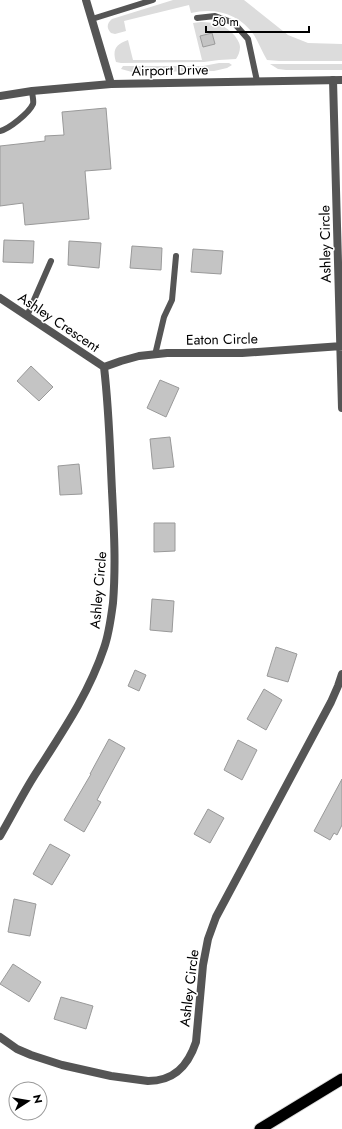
<svg xmlns="http://www.w3.org/2000/svg" width="342" height="1129" font-family="Jost,sans-serif">
	<style>
		.green { fill: #dcdcdc; fill-rule: evenodd }
		.building { fill: #c4c4c4; stroke: #999 }
		.lines { fill: none; stroke-linecap: round; stroke-linejoin: round }
		.trunk-casing { stroke: #dbdbdb; stroke-width: 13 }
		.service { stroke: #555; stroke-width: 6 }
		.minor { stroke: #555; stroke-width: 8 }
		.tertiary { stroke: #555; stroke-width: 8 }
		.trunk { stroke: #000; stroke-width: 11 }
		.labels { text-anchor: middle; dominant-baseline: central; stroke-width: 3; stroke-linejoin: round; paint-order: stroke }
		.street-label { font-size: 14px; fill: #000; stroke: #fff }
	</style>
	<rect width="100%" height="100%" fill="#fff"/>
	<path class="green" d="M173,0H244L288,35L308,43L342,44V61H279L267,60C262,52 259,43 254,35C240,14 215,7 191,13L189,5L124,21L126,31L115,34L111,33C106,28 107,23 112,19Z
		M201,22C215,22 226,25 235,36C237,39 240,43 240,47C240,52 238,56 236,59L219,60L204,62L121,63L116,62C112,50 116,44 128,40L133,60H202L193,23ZM212,33L215,44L203,47L201,36Z
		M219,63H229L232,65L227,68L214,71L132,72L121,69L123,66H203Z
		M270,64H342V70H286L278,69Z"/>
	<path class="building" d="M212,33L215,44L203,47L200,36Z
		M106,108L111,169L85,171L89,219L25,225L23,203L0,206V146L45,141V136L64,135L62,112Z
		M4,240L34,241L33,263L3,262Z
		M69,241L101,243L99,268L68,265Z
		M132,246L162,248L161,270L130,268Z
		M193,249L223,251L221,274L191,272Z
		M31,366L53,387L39,401L17,381Z
		M160,380L179,388L166,417L147,408Z
		M170,437L174,467L153,469L150,439Z
		M79,464L82,494L60,495L58,466Z
		M154,523H175V551L154,552Z
		M152,599L174,601L172,632L150,630Z
		M276,647L297,654L288,682L267,676Z
		M135,670L146,675L139,691L128,686Z
		M264,689L282,700L266,730L247,719Z
		M109,739L125,748L97,800L101,802L84,832L64,820L91,774H90Z
		M238,740L257,750L242,780L224,770Z
		M342,779V825L337,835L334,833L330,840L314,831Z
		M208,809L224,818L210,843L194,834Z
		M50,844L70,855L52,885L33,874Z
		M14,899L36,904L30,936L8,932Z
		M13,964L41,982L29,1002L0,984Z
		M61,997L93,1006L86,1029L54,1019Z"/>
	<g class="lines">
		<defs>
			<path id="trunk" d="M260,1129L342,1079"/>
		</defs>
		<use href="#trunk" class="trunk-casing"/>
		<path class="service" d="M197,18L215,16L234,23L248,39L257,81
			M92,19L153,0
			M0,131C9,129 29,113 33,104C34,100 32,95 32,91
			M27,316L51,261
			M155,355L164,317L172,300L176,256"/>
		<path class="minor" d="M86,0L111,84
			M333,80L342,408
			M0,298L104,367
			M104,367L121,361L139,356L167,353H242L342,346
			M0,836C13,814 24,791 38,770C63,731 89,693 104,648C109,634 111,618 113,603C116,565 114,529 112,491C110,450 109,409 104,367
			M0,1037L17,1049L31,1055L62,1065L111,1076L148,1081C174,1081 188,1066 196,1042L203,965L208,939L216,917L331,702L338,686L342,674"/>
		<path class="tertiary" d="M0,96L32,91L111,84L342,80"/>
		<use href="#trunk" class="trunk"/>
	</g>
	<g class="labels">
		<g class="street-label">
			<text transform="translate(170 70) rotate(-1)">Airport Drive</text>
			<text transform="translate(325 244) rotate(-91)">Ashley Circle</text>
			<text transform="translate(59 322) rotate(34)">Ashley Crescent</text>
			<text transform="translate(222 339) rotate(-1)">Eaton Circle</text>
			<text transform="translate(98 590) rotate(-85)">Ashley Circle</text>
			<text transform="translate(189 988) rotate(-83)">Ashley Circle</text>
		</g>
	</g>
	<g transform="translate(28 1101) rotate(78)"><circle r="19" fill="#ffffff" stroke="#999999"/>
	<path d="M0-3L7 15L0 10L-7 15Z" fill="#000000"/>
	<text y="-6" font-size="11" font-weight="bold" text-anchor="middle" fill="#000000">N</text>
	</g>
	<path d="M206 26v6h103v-6" fill="none" stroke="#000000" stroke-width="2"/>
	<text x="212" y="26" font-size="12" fill="#000000" stroke="#ffffff" stroke-width="3" paint-order="stroke">50 m</text>
</svg>
